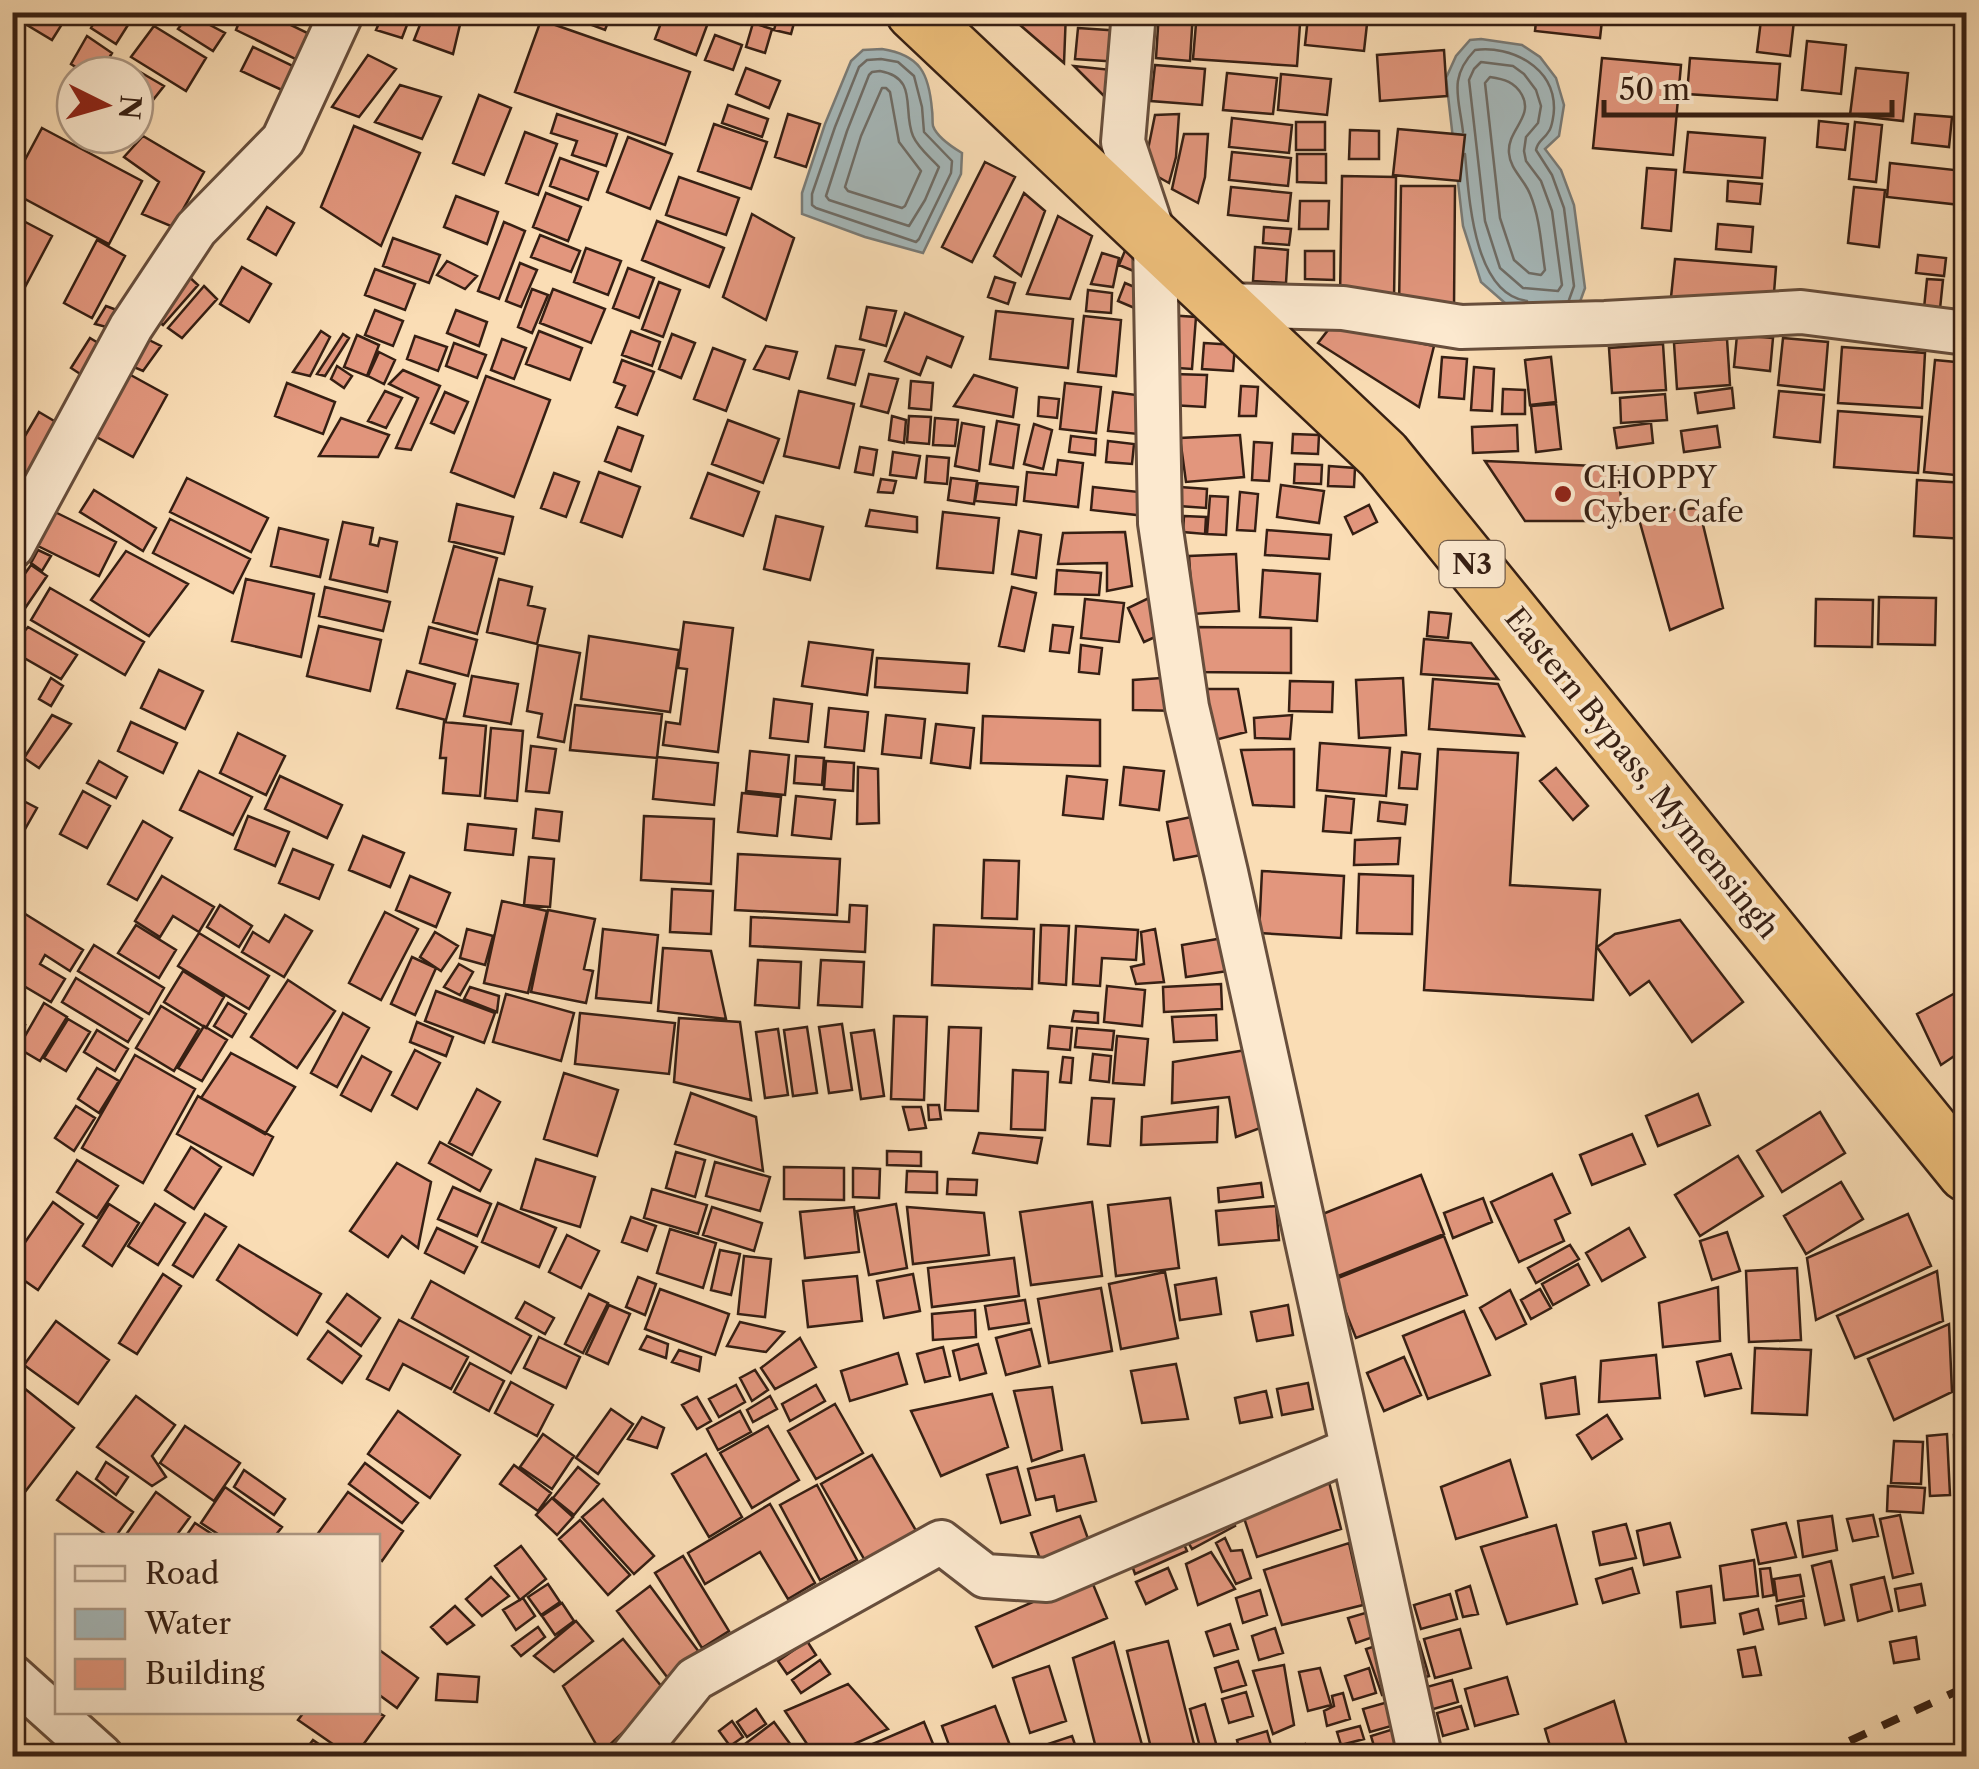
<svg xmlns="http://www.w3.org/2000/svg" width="1979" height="1769" font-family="'Libre Caslon Text',serif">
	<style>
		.water { fill: #a5b8ba; stroke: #797b77; stroke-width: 2.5 }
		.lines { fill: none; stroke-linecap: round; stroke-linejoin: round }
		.shore { stroke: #6e6c66; stroke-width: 2.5 }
		.building { fill: #e2967d; stroke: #361f13; stroke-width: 2.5 }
		.minor-casing { stroke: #674e3c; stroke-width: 48 }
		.highway-casing { stroke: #361f13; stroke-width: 60 }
		.minor { stroke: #fce9cf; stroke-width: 42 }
		.highway { stroke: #edbe7a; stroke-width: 55 }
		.rail { stroke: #361f13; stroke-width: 8; stroke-dasharray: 18 18; stroke-linecap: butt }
		.poi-dot { fill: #8f2418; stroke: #fce9cf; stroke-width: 4 }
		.labels { text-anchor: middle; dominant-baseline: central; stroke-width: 8; stroke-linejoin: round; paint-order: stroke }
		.shield { fill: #fce9cf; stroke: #715c4b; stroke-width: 2.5 }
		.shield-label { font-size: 28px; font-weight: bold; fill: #361f13 }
		.poi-label { font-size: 30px; fill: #361f13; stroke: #fce9cf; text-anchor: start }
		.street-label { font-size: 30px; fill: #361f13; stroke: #fce9cf }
	</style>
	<rect width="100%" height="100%" fill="#faddb5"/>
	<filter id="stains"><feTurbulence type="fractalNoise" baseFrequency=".002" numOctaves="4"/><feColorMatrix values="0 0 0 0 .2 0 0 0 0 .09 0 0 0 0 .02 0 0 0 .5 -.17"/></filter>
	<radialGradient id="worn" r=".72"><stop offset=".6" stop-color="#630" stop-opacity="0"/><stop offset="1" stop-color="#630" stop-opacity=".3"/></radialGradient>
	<path class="water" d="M1481,39L1522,45L1540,57L1556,78L1564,105L1559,136L1545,149L1561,170L1574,205L1585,288L1577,310H1513L1481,282L1463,226L1446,78L1456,56L1470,40Z
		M882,49C920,55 929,73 932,110C933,115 932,121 933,126C937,137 952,147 962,153L961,174L923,253L865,237L802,214V193L825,124L851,61L863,50Z"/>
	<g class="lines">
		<path class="shore" d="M881,59L898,62L914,76L922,107L924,132L952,161L951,173L919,239L916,242L816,208L812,205V194L835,127L859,67L867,60Z
			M1481,62L1513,66L1524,74L1536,90L1541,106L1538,123L1526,137L1524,151L1526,161L1541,181L1552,211L1562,285L1558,291L1523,288L1500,268L1485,221L1469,80L1474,69Z
			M880,71C919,78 902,110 913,136C918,148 931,158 939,167L925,200L909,226L829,200L826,196L847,131L869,75L872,72Z
			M1490,77C1504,79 1515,82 1522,95C1534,117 1507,130 1509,153C1510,169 1524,179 1530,194C1540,218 1541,244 1545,270L1541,275L1529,273L1514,260L1500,218L1485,83Z
			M882,88H886L890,92L899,142L921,171L905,206L902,208L848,191L845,187L861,136Z
			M1463,132C1459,97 1448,78 1475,50C1511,45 1554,67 1554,108C1554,114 1552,127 1549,131C1544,140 1538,140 1536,150L1552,175L1564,208L1574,286L1569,300
			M1465,154C1469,196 1473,294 1527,301"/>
	</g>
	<path class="building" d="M34,12H68L69,13L52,40L27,25Z
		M100,12H126L133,17L116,44L91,28Z
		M243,12H264L320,39L308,65L236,30Z
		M292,12H336L328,29Z
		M384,12H412L402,38L376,30Z
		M425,12H463L453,54L414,40Z
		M557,12H612L605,30Z
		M665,12H712L696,55L655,39Z
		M719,12H750L747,24L718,16Z
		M779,12H797L791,34L774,30Z
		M1005,12H1066L1064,63Z
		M1082,12H1124L1123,21L1082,17Z
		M1159,12H1193L1190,61L1156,58Z
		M1197,12H1265V22L1300,24L1297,66L1193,59Z
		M1537,12H1603L1600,38L1535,31Z
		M1762,12H1795L1790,56L1757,52Z
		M189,14L225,33L213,51L178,29Z
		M1308,17L1367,24L1364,51L1305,45Z
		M541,20L690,72L665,145L515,92Z
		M753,23L772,29L765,53L746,47Z
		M154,26L206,58L186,91L131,57Z
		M1078,28L1122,31L1120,62L1075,59Z
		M715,35L742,45L733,70L705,60Z
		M87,36L112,53L99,75H88L71,64Z
		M1807,41L1846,45L1841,94L1802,90Z
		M253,47L293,66L282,90L241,71Z
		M1444,50L1447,96L1380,101L1377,55Z
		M368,55L396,69L359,117L332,107Z
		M1602,58L1681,65L1673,155L1593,148Z
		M1690,58L1780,64L1777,100L1687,94Z
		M123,62L164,86L149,105L135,96V75H116Z
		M1155,65L1205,69L1202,105L1151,101Z
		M1074,66L1121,71L1117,109Z
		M746,68L780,81L769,108L736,94Z
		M1856,68L1908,73L1903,121L1850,115Z
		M1227,73L1277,78L1273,114L1223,110Z
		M1281,74L1331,79L1327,115L1278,110Z
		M400,85L441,97L422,139L375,122Z
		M479,95L511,108L484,175L453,163Z
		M135,103L144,108L135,124Z
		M728,105L768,119L762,137L722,123Z
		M12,110L23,116L12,132Z
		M557,114L617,134L606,166L572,155L577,141L551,133Z
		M788,114L820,124L806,167L775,157Z
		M1179,114L1176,157L1169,183L1144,169L1155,115Z
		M1915,114L1952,117L1949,147L1912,143Z
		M1232,118L1292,125L1289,153L1229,147Z
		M1819,121L1848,124L1845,150L1817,147Z
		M1296,122H1325V150H1296Z
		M1855,122L1882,125L1876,182L1849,179Z
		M714,124L767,142L751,189L698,171Z
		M354,126L420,153L381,246L321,207Z
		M42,128L142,181L109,244L12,192V184Z
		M1398,129L1465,135L1460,181L1393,175Z
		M1958,129L1966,130V156L1956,155Z
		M1350,130L1379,131V159H1349Z
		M525,132L557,144L538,195L506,183Z
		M1688,132L1765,138L1762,178L1684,172Z
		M1184,134H1208L1205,177L1198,203L1172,189Z
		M108,135H129L125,144Z
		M143,136L204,172L173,227L142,214L159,182L124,157Z
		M628,137L672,154L650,209L607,192Z
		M1232,152L1291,158L1288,186L1229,180Z
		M1297,154H1326V183L1297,182Z
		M560,158L598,172L588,200L550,186Z
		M985,162L1015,177L972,262L942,247Z
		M1890,163L1964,171L1961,205L1887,197Z
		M1647,168L1676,170L1671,231L1642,228Z
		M1342,176L1396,177L1394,298L1340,297Z
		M679,177L739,198L726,235L666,215Z
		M1728,181L1762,184L1760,204L1727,201Z
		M1401,186H1455L1454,307H1399Z
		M1231,187L1291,193L1288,221L1228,215Z
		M1854,187L1885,190L1879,247L1848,243Z
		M546,193L581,207L568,241L533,227Z
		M1024,193L1045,211L1021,276L994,256Z
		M456,196L498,212L487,244L444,227Z
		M1300,201H1329L1328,229H1299Z
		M267,207L294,223L276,255L248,239Z
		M752,214L794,238L766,320L723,297Z
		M12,215L52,236L16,304L12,303Z
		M1058,216L1092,236L1070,299L1027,294Z
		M657,221L724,248L709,287L642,260Z
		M504,222L525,231L499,299L478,291Z
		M1718,224L1753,227L1751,252L1716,249Z
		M1264,227L1291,229L1289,245L1263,243Z
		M540,235L580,251L571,272L531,257Z
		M393,238L440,255L429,283L383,266Z
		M1960,238L1966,239V259L1958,258Z
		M97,240L125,256L92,318L64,303Z
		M1127,246L1149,254L1141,274L1119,265Z
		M1255,247L1288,250L1286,283L1253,281Z
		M586,248L621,261L608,295L574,282Z
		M1305,251H1334V280L1305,279Z
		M1102,253L1119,258L1113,287L1091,284Z
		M1918,255L1946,258L1944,276L1916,273Z
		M1675,259L1776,267L1773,306L1671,297Z
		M447,261L477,276L465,289L437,275Z
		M520,263L537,270L521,307L506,301Z
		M242,267L271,284L249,322L220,304Z
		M628,268L654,278L639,318L613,308Z
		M375,269L415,284L405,310L365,295Z
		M1959,272L1966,273V301L1955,299Z
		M185,273L198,285L163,325L149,314Z
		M995,277L1015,283L1008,304L988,297Z
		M1927,279L1943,280L1940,309L1924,308Z
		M659,282L680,290L663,337L642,329Z
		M1125,283L1151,294L1144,312L1118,301Z
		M204,286L217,299L182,338L168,328Z
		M532,289L548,295L532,333L518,327Z
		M553,289L605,309L591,343L540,323Z
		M1088,290L1112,293L1111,313L1086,311Z
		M106,306L122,312L114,329L95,324Z
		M867,307L896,311L886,346L860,339Z
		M375,310L403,321L393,346L365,335Z
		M456,310L487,322L479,346L447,333Z
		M996,311L1073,319L1068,368L990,359Z
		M905,313L963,337L951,367L927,357L920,375L885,361Z
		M1167,315L1196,317L1192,369L1163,367Z
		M1084,316L1121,320L1116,376L1078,372Z
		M1332,325L1434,346L1419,407L1318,343Z
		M321,331L330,337L310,376L293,372Z
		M539,331L582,348L570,380L526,364Z
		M631,331L660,342L652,366L622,355Z
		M343,334L349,338L325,376L317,374Z
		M672,334L695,343L681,378L659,369Z
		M357,335L379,345L367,376L344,367Z
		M1737,335L1773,338L1770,371L1734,367Z
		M415,336L447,347L438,371L407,359Z
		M90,338L113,352L94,383L71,368Z
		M145,338L161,346L143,371L129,365Z
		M1783,338L1828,342L1824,390L1778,385Z
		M502,339L526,348L514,379L491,370Z
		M1727,339L1730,385L1677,389L1674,343Z
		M454,343L486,355L477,378L446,366Z
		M1204,343L1235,345L1233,371L1202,369Z
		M1663,344L1666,390L1612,393L1609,348Z
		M766,346L797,352L789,379L754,369Z
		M836,346L864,350L855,385L828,378Z
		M1842,347L1925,353L1922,408L1838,403Z
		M713,348L745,360L726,411L694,399Z
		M379,352L395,360L384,384L368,376Z
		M1442,357L1467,359L1464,399L1439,397Z
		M1551,357L1556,402L1530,405L1525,360Z
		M622,360L654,372L637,415L616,407L625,386L614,382Z
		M1935,360L1966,363V476L1924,472Z
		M337,366L352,376L344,388L331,379Z
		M1474,367L1494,369L1492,411L1471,410Z
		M403,370L440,386L411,450L396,448L418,398L389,384Z
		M127,373L167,395L133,457L93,435Z
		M869,374L898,379L888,413L861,406Z
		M1173,374L1207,375L1205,407L1171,405Z
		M974,375L1017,388L1013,417L954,406Z
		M486,376L550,400L514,497L451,472Z
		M911,381L933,383L931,410L909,408Z
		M287,383L335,402L323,434L275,416Z
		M1065,383L1101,387L1096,433L1060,429Z
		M1241,386L1258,387L1256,416H1239Z
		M1732,388L1734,408L1698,413L1695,393Z
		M1503,389L1525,390V414H1502Z
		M385,391L402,398L386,428L368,421Z
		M799,391L854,404L839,468L784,456Z
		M1779,391L1824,395L1820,442L1774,437Z
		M445,392L468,402L454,433L431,423Z
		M1113,392L1152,397L1148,435L1108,431Z
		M1665,394L1667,420L1621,423L1620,398Z
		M1039,397L1059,399L1057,418L1038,416Z
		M1556,404L1561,449L1536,452L1531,406Z
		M1838,411L1922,417L1918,473L1834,467Z
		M39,412L71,431L41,481L12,465V458Z
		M892,416L906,420L904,443L889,440Z
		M909,416L931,417L929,444L907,442Z
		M341,418L389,435L378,457L319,456Z
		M935,418L958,420L955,446L933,445Z
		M728,420L779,439L763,483L712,464Z
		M997,421L1019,425L1013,468L990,464Z
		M962,423L984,427L979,471L955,466Z
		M1651,423L1653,443L1617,448L1614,428Z
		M1034,424L1052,430L1043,469L1024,464Z
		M1517,425L1518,451L1473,453L1472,427Z
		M1717,426L1720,447L1684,452L1681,431Z
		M618,427L643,436L631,471L605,461Z
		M1293,434L1319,435L1318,454L1292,453Z
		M1240,435L1244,477L1186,482L1180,438Z
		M1071,436L1096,439L1095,455L1069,452Z
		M1108,441L1134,444L1132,464L1106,462Z
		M1254,442L1272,443L1269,481L1252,480Z
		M860,447L877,450L873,475L855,472Z
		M893,452L920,456L916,478L890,475Z
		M927,456L949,458L947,484L925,482Z
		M1058,460L1083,463L1078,507L1024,501L1027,472L1056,475Z
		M1485,461L1617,467L1624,521H1525Z
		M1295,464L1322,465L1321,484L1294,483Z
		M1329,466L1355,468L1354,487L1328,486Z
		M599,472L640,487L622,537L581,522Z
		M554,473L579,482L566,517L541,508Z
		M708,473L759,492L743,536L691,518Z
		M187,478L268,518L251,552L170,512Z
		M951,478L977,481L974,504L948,500Z
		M881,479L896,481L893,493L878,492Z
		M1917,480L1966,483V539L1914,536Z
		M978,483L1018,487L1016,505L975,501Z
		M1281,485L1324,491L1319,523L1277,517Z
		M1093,487L1148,493L1146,516L1091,510Z
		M1180,487L1207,489L1206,508L1179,506Z
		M94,490L156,528L143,551L80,512Z
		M1240,492L1258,494L1255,531L1237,530Z
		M1210,496L1228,497L1226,535L1207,534Z
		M457,504L513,517L504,554L449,541Z
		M1369,505L1377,522L1353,534L1345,517Z
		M1699,508L1723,608L1670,630L1637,512Z
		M870,510L917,517V532L866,526Z
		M55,512L116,542L99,576L38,546Z
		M943,512L999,518L993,573L937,568Z
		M776,516L823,527L810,580L764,569Z
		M1184,516L1206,517L1205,534L1183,532Z
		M170,519L250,559L233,593L153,553Z
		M343,522L373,528L370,544L378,546L380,538L397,542L387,592L330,579Z
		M279,528L328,540L320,577L271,566Z
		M1267,530L1331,535L1329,559L1265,555Z
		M1019,531L1041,535L1036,578L1012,574Z
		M1125,532L1132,586L1107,591V563L1058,564L1063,533Z
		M454,546L497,558L477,634L433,622Z
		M38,550L51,556L42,571L31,563Z
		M126,551L188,584L149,636L91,600Z
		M1236,554L1239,611L1193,614L1189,556Z
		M31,565L47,576L17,620L12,617V592Z
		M1057,570L1101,573L1099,595L1055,594Z
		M1263,570L1320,574L1317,621L1260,617Z
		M246,579L314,594L301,657L232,641Z
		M499,579L532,587L528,605L545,609L537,644L487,632Z
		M325,587L390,602L383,631L319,616Z
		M1012,587L1036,593L1024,651L999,646Z
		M50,588L144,642L125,675L31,620Z
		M1151,597L1166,632L1144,642L1128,608Z
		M1879,597L1936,598L1935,645L1878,644Z
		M1085,599L1124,603L1119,642L1081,638Z
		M1816,599L1873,600L1872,647L1815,646Z
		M1429,612L1451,614L1448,638L1427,636Z
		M684,622L733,628L718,752L663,745L666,722L680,724L687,669L678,668Z
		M1053,625L1073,627L1069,653L1050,651Z
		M319,626L381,640L370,691L307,676Z
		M28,627L77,655L61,679L12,651V646Z
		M429,627L477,640L468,676L420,663Z
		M1193,627L1291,628V673L1193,672Z
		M589,636L679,650L670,712L581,699Z
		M1424,639L1471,643L1498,679L1421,674Z
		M809,642L873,650L867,695L802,686Z
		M538,645L580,653L564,742L538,737L542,714L527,711Z
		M1081,645L1102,648L1099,674L1079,672Z
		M877,658L969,664L967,693L875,687Z
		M159,670L203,691L185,729L141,708Z
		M407,671L455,684L446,720L397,708Z
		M472,676L518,684L511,724L464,716Z
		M1176,677L1182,711L1133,710V680Z
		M51,678L63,686L51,706L39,699Z
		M1403,678L1406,735L1359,738L1356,680Z
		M1433,679L1498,684L1524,736L1429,729Z
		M1290,681L1333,682L1332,712L1289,711Z
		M1197,689H1238L1246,732L1211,741Z
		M774,699L812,704L808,742L770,738Z
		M575,705L662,714L657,758L570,750Z
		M829,708L868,712L864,751L825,747Z
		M52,715L71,724L39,768L24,758Z
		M886,715L925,719L921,758L882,754Z
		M1292,715L1290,739L1255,738L1254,718Z
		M983,716L1100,720V766L981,763Z
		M131,722L177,743L163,773L118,751Z
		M444,722L486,726L480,796L443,793L446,758H440Z
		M936,724L974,728L970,768L931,763Z
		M491,728L523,731L517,801L485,798Z
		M238,733L285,756L266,795L220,773Z
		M1320,743L1390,748L1386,796L1317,790Z
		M531,746L556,749L549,793L526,791Z
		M1294,749V807L1253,805L1241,750Z
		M1438,749L1518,753L1510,885L1600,890L1593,1000L1424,990Z
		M750,751L789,755L785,795L746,791Z
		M1402,752L1420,754L1417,789L1399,788Z
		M796,756L824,758L822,785L794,783Z
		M657,757L718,763L714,805L653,799Z
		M99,761L127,777L116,798L87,783Z
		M826,761L854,763L853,791L824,789Z
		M858,767L878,769L879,823L857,824Z
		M1124,767L1164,771L1159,810L1120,805Z
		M1556,768L1588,806L1573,820L1540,781Z
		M199,771L252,797L233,835L180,810Z
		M280,776L342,805L327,838L265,809Z
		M1067,776L1107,780L1103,819L1063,815Z
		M83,791L110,806L87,848L60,834Z
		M742,793L781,797L777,836L738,832Z
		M12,795L37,808L12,852Z
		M796,796L835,800L831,839L792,835Z
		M1326,796L1354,799L1351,833L1323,831Z
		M1380,802L1407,805L1405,824L1378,821Z
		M536,809L562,812L559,841L533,838Z
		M1206,814L1212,853L1174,860L1167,822Z
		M248,816L289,832L275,866L235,849Z
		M644,816L714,819L711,884L641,880Z
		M143,821L172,838L137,900L108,884Z
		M468,824L516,829L513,855L465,850Z
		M363,836L404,853L390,887L349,870Z
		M1400,838L1398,864L1354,865L1355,840Z
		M293,849L333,865L319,899L279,883Z
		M738,854L840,859L837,915L735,910Z
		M529,857L554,859L550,907L524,905Z
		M984,860L1019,861L1017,919L982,918Z
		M1262,871L1344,876L1341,938L1259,933Z
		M1359,874L1413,876L1412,934L1357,933Z
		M162,876L214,907L199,932L173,916L160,937L135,921Z
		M410,876L450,893L436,927L396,910Z
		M672,889L713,891L711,934L670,932Z
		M502,901L547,911L528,993L484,983Z
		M220,905L252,926L239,947L207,927Z
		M850,905L867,906L865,952L750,946L751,917L849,922Z
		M548,910L595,919L584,969L593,971L586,1003L531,992Z
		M22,912L83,950L70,971L45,955L40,964L65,979L51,1002L12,979V929Z
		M385,912L418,929L381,1000L349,983Z
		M285,915L312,931L284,977L242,952L253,932L269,942Z
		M1680,920L1743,1002L1692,1042L1649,981L1630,995L1597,947L1615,934Z
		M136,925L176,950L159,978L118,953Z
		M934,925L1034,929L1032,989L932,985Z
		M1041,925L1069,926L1066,985L1039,983Z
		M1076,926L1138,930L1136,960L1102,958L1100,986L1073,984Z
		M467,929L493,936L485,965L460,958Z
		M603,929L658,935L651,1003L596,998Z
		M1155,929L1164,982L1136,984L1131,967L1144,964L1141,932Z
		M435,932L458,946L441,971L420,957Z
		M199,933L269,976L249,1009L178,966Z
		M1229,937L1235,970L1186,977L1182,945Z
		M94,945L164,988L149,1014L78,971Z
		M663,948L711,951L726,1019L658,1011Z
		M412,957L436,968L415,1015L391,1004Z
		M758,960L801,962L799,1008L755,1005Z
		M821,960L864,962L862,1007L818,1005Z
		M459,964L473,972L460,995L444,987Z
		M183,971L224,997L206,1028L164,1002Z
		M76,978L142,1019L128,1042L62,1002Z
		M288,980L335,1011L297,1068L251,1037Z
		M1221,984L1222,1009L1164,1012L1163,987Z
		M1107,986L1145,990L1142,1026L1104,1022Z
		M470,987L499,996L497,1012L464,999Z
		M1966,987V1048L1941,1065L1917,1014Z
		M436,991L495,1013L484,1043L425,1021Z
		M506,994L574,1013L561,1061L493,1042Z
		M44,1003L67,1017L40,1061L18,1048Z
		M228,1003L246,1014L232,1037L214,1026Z
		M161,1006L199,1029L174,1071L136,1048Z
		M1074,1011L1098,1013V1023L1072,1021Z
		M343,1013L369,1028L337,1087L311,1073Z
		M580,1013L675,1023L669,1074L575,1064Z
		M1216,1015L1217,1040L1174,1042L1172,1017Z
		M894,1016L927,1017L924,1100L891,1099Z
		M12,1017L25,1025L12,1046Z
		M679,1018L740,1022L751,1100L674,1082Z
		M68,1019L90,1032L66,1071L44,1058Z
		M417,1022L453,1037L446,1056L410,1042Z
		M842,1024L852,1090L829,1093L819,1027Z
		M204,1026L227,1040L202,1081L178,1068Z
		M1050,1026L1072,1028L1070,1050L1048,1048Z
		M807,1027L817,1093L793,1096L784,1030Z
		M949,1027L981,1028L978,1111L945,1110Z
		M1077,1028L1114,1031L1112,1050L1075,1047Z
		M778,1029L788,1095L765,1098L756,1032Z
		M97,1030L128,1049L115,1071L84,1052Z
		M874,1030L884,1096L861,1099L851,1033Z
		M1117,1036L1148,1039L1144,1085L1113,1083Z
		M415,1050L440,1063L417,1109L392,1095Z
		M1246,1050L1263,1127L1236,1137L1229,1097L1172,1103L1173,1062Z
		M231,1053L295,1087L265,1134L201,1098Z
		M1093,1054L1111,1056L1109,1082L1090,1080Z
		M135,1055L195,1089L143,1183L82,1148Z
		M362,1056L391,1072L371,1111L341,1095Z
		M1063,1057L1073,1058L1071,1083L1060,1082Z
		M97,1068L119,1081L99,1113L78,1099Z
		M1013,1070L1048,1072L1045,1130L1011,1129Z
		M564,1073L618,1090L597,1156L544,1139Z
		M477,1089L500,1102L472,1155L449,1143Z
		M691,1093L756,1117L763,1171L675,1144Z
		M1698,1094L1710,1125L1658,1146L1646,1116Z
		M198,1096L273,1137L253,1175L177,1134Z
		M1092,1098L1114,1099L1110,1146L1088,1144Z
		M928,1105H939L941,1119L929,1120Z
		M76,1106L95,1118L74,1151L55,1138Z
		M903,1107H921L926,1128L909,1130Z
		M1218,1107L1217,1142L1141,1145L1142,1117Z
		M1820,1112L1845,1153L1782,1192L1757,1151Z
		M979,1133L1042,1138L1037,1163L973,1153Z
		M1632,1134L1645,1164L1592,1185L1580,1155Z
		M440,1142L491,1170L480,1191L429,1163Z
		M191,1147L221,1167L194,1209L165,1190Z
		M887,1151L921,1152V1166L887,1165Z
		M676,1152L705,1160L695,1197L666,1188Z
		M1738,1156L1763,1196L1700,1236L1675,1195Z
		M536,1159L595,1177L580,1227L521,1209Z
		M77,1160L118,1186L97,1218L57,1192Z
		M715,1162L770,1177L760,1211L706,1196Z
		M397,1163L431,1182L418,1248L402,1236L388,1257L350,1231Z
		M784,1167L844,1168V1200L784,1199Z
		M853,1168L880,1169L879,1198L853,1197Z
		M907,1171L937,1172V1193L906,1192Z
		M1552,1174L1570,1213L1555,1220L1564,1241L1519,1262L1491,1202Z
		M1421,1175L1444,1234L1333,1278L1310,1219Z
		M948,1179L977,1180L976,1195L947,1194Z
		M1841,1182L1863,1219L1806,1254L1784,1216Z
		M1261,1183L1263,1197L1219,1202L1218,1188Z
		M453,1187L491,1204L477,1236L438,1219Z
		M652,1189L707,1205L698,1234L644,1218Z
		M1170,1198L1179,1268L1116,1276L1108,1205Z
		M1483,1198L1492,1222L1453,1238L1444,1213Z
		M53,1202L83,1224L38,1290L12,1272V1261Z
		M1092,1202L1102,1276L1031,1285L1020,1212Z
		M498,1203L556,1228L539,1267L482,1242Z
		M109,1204L139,1223L112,1266L83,1246Z
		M155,1204L185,1223L158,1265L128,1246Z
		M896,1204L907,1268L869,1275L857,1211Z
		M1276,1206L1279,1240L1219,1245L1216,1211Z
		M712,1207L762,1223L754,1251L703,1235Z
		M854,1207L859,1252L805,1258L800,1212Z
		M907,1207L984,1213L989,1255L913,1264Z
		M205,1214L226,1227L193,1277L173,1265Z
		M1908,1214L1931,1266L1816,1320L1807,1258Z
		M631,1217L656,1226L647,1251L622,1242Z
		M437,1228L477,1247L464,1273L425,1253Z
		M1629,1228L1645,1257L1602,1281L1586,1253Z
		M670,1229L716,1243L703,1288L657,1273Z
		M1727,1232L1740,1271L1712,1280L1700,1241Z
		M567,1235L599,1251L581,1288L549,1272Z
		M1444,1236L1467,1295L1356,1338L1333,1280Z
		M239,1245L321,1294L297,1335L217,1280Z
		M1570,1245L1579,1259L1536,1283L1528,1268Z
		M720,1250L740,1254L731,1295L711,1290Z
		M744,1256L771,1259L765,1317L738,1314Z
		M1014,1258L1019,1296L932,1307L928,1268Z
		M1578,1264L1589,1285L1553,1305L1542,1284Z
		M1797,1268L1801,1340L1749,1342L1746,1271Z
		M1937,1271L1943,1321L1855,1358L1837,1316Z
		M1165,1272L1178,1338L1121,1349L1109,1284Z
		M163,1274L181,1286L137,1354L119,1343Z
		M913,1274L920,1311L884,1318L877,1281Z
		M857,1276L862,1321L808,1327L803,1281Z
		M638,1277L656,1284L645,1315L626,1307Z
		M1216,1278L1221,1314L1180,1320L1175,1285Z
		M431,1281L531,1336L511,1373L412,1318Z
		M1718,1287L1720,1341L1663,1347L1659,1303Z
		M1101,1288L1112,1351L1049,1363L1038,1299Z
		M660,1289L729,1314L715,1355L645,1329Z
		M1540,1289L1551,1308L1531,1319L1521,1300Z
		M1510,1290L1526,1324L1496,1339L1480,1308Z
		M347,1294L380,1318L361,1346L327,1322Z
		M589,1294L608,1303L583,1353L565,1344Z
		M1025,1300L1029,1323L989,1329L985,1306Z
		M525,1302L554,1318L545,1334L516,1318Z
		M609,1305L630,1314L608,1364L586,1354Z
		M1288,1305L1293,1335L1257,1341L1251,1312Z
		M975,1310L976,1337L933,1340L932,1314Z
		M1464,1311L1490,1375L1428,1399L1403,1336Z
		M399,1320L468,1357L451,1389L403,1364L389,1390L367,1379Z
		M56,1321L109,1360L78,1404L24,1365Z
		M740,1322L784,1332L766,1352L727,1346Z
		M1949,1324L1952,1392L1894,1420L1868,1359Z
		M1031,1329L1040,1366L1006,1375L996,1338Z
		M328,1331L361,1356L342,1383L308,1359Z
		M647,1336L668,1344L666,1358L640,1349Z
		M539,1337L580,1357L566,1388L524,1368Z
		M800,1338L816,1367L775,1389L761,1368Z
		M978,1344L986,1373L960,1380L953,1351Z
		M943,1347L950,1376L925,1382L917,1354Z
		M1755,1348L1811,1350L1807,1415L1752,1413Z
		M679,1350L701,1357L699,1371L672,1362Z
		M898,1353L907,1384L850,1401L841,1371Z
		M1731,1354L1741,1388L1705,1396L1697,1362Z
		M1656,1355L1660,1398L1599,1402L1601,1361Z
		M1404,1357L1421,1395L1384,1411L1367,1373Z
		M470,1363L504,1381L489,1411L454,1392Z
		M1176,1364L1188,1419L1142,1423L1131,1371Z
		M755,1370L768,1390L752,1401L740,1378Z
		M1575,1377L1579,1414L1546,1418L1541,1384Z
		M511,1382L553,1405L537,1436L495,1413Z
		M1308,1383L1313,1409L1282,1415L1277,1389Z
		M736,1385L745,1402L719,1417L709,1399Z
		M816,1385L825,1401L790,1421L782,1404Z
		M1052,1387L1062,1450L1032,1461L1014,1391Z
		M24,1388L74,1428L18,1501L12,1497V1403Z
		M1266,1391L1272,1417L1240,1423L1235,1398Z
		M992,1394L1008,1447L941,1476L911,1411Z
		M136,1396L175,1425L152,1456L166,1477L152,1486L97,1447Z
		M770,1396L777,1409L753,1422L747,1410Z
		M697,1397L711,1421L697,1429L682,1405Z
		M835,1404L863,1453L816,1479L788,1431Z
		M611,1409L633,1424L598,1474L576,1458Z
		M398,1411L460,1455L430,1498L368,1454Z
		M740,1411L751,1432L718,1450L707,1429Z
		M1607,1415L1622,1439L1592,1459L1577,1435Z
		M642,1417L664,1428L657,1448L628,1439Z
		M185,1426L240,1463L214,1501L160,1463Z
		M768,1426L799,1480L752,1508L720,1453Z
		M543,1434L574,1456L552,1489L520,1467Z
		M1947,1434L1950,1495L1930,1496L1927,1436Z
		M1966,1434V1458H1955L1954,1435Z
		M1894,1441L1923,1442L1921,1484L1891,1483Z
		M706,1454L742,1517L709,1537L672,1474Z
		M872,1455L918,1534L867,1564L821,1484Z
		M1084,1455L1096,1501L1057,1511L1054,1496L1036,1500L1028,1469Z
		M1510,1460L1527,1517L1456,1539L1441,1487Z
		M106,1462L128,1477L116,1495L96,1479Z
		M365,1463L418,1503L402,1523L349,1484Z
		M514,1465L551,1493L538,1511L500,1484Z
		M578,1467L599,1484L574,1515L553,1498Z
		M1017,1467L1030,1515L1001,1523L987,1475Z
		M1964,1468H1966V1510H1964Z
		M244,1470L285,1499L274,1515L234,1487Z
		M77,1472L133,1512L116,1536H108L57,1500Z
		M1328,1478L1341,1529L1257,1557L1240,1506Z
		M817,1485L857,1560L820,1580L780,1505Z
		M1888,1486L1925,1488L1923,1513L1887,1511Z
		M225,1487L282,1527L275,1536H221L201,1523Z
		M156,1492L190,1517L176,1536H125Z
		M348,1492L403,1531L382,1561L378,1558V1536H316Z
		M552,1498L573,1517L557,1535L536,1515Z
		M603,1499L654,1556L634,1574L582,1517Z
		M770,1504L815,1583L788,1599L760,1552L705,1584L688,1553Z
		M1228,1509L1235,1526L1192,1549L1181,1529Z
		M1873,1515L1878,1536L1853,1541L1847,1519Z
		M1900,1515L1913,1573L1893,1578L1880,1519Z
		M1080,1516L1093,1553L1044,1571L1031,1533Z
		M1832,1516L1837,1550L1803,1557L1798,1521Z
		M580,1520L630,1575L608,1595L559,1539Z
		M195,1523L215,1536H186Z
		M1670,1523L1680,1557L1644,1565L1637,1531Z
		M1786,1523L1796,1557L1759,1564L1752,1530Z
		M1626,1524L1636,1558L1600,1565L1593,1532Z
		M1556,1525L1577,1604L1507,1624L1481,1547Z
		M1179,1532L1187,1551L1135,1574L1128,1554Z
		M1225,1538L1231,1551L1242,1550L1251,1578L1236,1584L1216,1543Z
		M1349,1543L1363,1605L1282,1625L1264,1570Z
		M521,1546L546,1579L520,1600L495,1566Z
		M1211,1552L1235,1589L1198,1605L1186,1564Z
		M683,1556L729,1631L702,1648L655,1573Z
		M1754,1560L1758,1596L1724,1600L1720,1566Z
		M1831,1561L1844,1620L1825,1625L1812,1566Z
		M1168,1568L1177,1589L1146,1604L1136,1582Z
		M1632,1568L1639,1593L1603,1603L1596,1579Z
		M1770,1568L1774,1595L1763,1597L1760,1569Z
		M1800,1575L1804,1596L1777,1601L1774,1579Z
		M491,1577L509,1596L482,1616L466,1599Z
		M1090,1577L1107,1618L993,1667L976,1627Z
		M1884,1577L1892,1611L1858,1621L1851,1585Z
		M548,1584L560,1602L541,1615L528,1597Z
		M1921,1584L1925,1605L1899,1611L1895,1589Z
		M650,1586L699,1652L667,1677L617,1611Z
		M1470,1586L1478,1614L1463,1617L1456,1591Z
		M1711,1586L1715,1623L1681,1627L1677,1592Z
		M1260,1590L1267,1615L1243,1623L1236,1598Z
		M1450,1594L1457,1619L1421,1629L1414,1605Z
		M523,1598L535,1616L516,1630L503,1610Z
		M1803,1600L1806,1618L1779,1624L1776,1606Z
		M562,1603L574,1621L555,1635L542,1616Z
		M455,1606L474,1625L447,1644L431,1627Z
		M1758,1609L1763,1629L1744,1634L1740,1614Z
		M1372,1611L1379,1635L1356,1643L1348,1618Z
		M576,1621L593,1641L554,1672L534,1656Z
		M1230,1624L1238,1649L1214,1656L1206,1632Z
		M538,1627L545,1637L521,1656L512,1646Z
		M1275,1628L1283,1653L1259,1660L1252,1636Z
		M1460,1629L1471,1668L1435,1678L1424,1639Z
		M1916,1637L1919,1659L1894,1663L1890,1642Z
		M623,1639L666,1692L601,1753L563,1686Z
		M807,1641L816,1655L787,1674L778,1661Z
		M1168,1641L1197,1756H1153L1127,1651Z
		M1114,1642L1145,1756H1098L1073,1658Z
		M1419,1642L1429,1676L1414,1680L1405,1646Z
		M1382,1644L1398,1689L1382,1695L1366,1649Z
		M1755,1647L1761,1675L1743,1677L1738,1650Z
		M378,1649L418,1678L397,1708L378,1694Z
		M820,1660L830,1674L801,1693L792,1680Z
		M1238,1661L1246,1685L1222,1692L1215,1668Z
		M1284,1665L1294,1725L1273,1734L1253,1671Z
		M1049,1666L1066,1721L1030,1733L1013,1678Z
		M1320,1668L1331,1705L1308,1711L1299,1672Z
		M1369,1668L1376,1693L1353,1700L1345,1676Z
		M438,1674L479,1677L477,1702L436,1700Z
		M1507,1677L1518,1714L1475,1726L1465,1689Z
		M1452,1680L1458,1702L1430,1710L1423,1688Z
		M848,1684L888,1729L827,1756H815L785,1711Z
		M1246,1692L1253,1716L1229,1723L1222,1699Z
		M1343,1693L1350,1719L1327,1726L1324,1711L1334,1706L1332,1696Z
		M1614,1701L1630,1756H1553L1545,1729Z
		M1388,1702L1395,1725L1370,1732L1363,1709Z
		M1205,1704L1217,1747L1201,1751L1190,1709Z
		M995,1706L1014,1756H953L942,1726Z
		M1461,1706L1468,1729L1443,1736L1437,1713Z
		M756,1709L766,1724L747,1737L737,1722Z
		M304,1712H377L384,1716L355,1756H350L298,1720Z
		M732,1721L743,1737L730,1746L719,1731Z
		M774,1722L799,1756H748L741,1747Z
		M924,1722L938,1756H876L870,1745Z
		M1360,1726L1364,1739L1341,1745L1337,1732Z
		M1397,1728L1404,1750L1377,1756L1371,1736Z
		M1267,1731L1274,1756H1241L1237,1740Z
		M1072,1736L1079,1756H1039L1036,1748Z
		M313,1740L336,1756H301Z
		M1305,1744L1308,1756H1282L1280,1751Z
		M671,1746L679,1756H658Z
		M1507,1748L1509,1756H1484L1483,1755Z
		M1230,1749L1232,1756H1203L1202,1755Z"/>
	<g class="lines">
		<defs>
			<path id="minor" d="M1134,12L1123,142L1155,238L1160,523L1187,707L1226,872L1420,1756
				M1225,305L1343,308L1461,327L1605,323L1801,312L1966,333
				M12,547L131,327L196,229L283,140L342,12
				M12,1676L101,1756
				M633,1756L695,1679L941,1542L985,1576L1047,1580L1352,1449"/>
			<path id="highway" d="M914,12L1383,455L1966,1173"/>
		</defs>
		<use href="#minor" class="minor-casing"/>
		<use href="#highway" class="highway-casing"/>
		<use href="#minor" class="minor"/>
		<use href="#highway" class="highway"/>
		<path class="rail" d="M1817,1756L1966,1687"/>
	</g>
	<circle class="poi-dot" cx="1563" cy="494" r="10"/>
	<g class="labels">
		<rect class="shield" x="1439.5" y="541" width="65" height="46" rx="8"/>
		<g class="shield-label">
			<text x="1472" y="564">N3</text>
		</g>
		<g class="poi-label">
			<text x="1583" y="477">CHOPPY<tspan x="1583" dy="34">Cyber Cafe</tspan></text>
		</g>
		<g class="street-label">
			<text transform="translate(1642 773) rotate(51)">Eastern Bypass, Mymensingh</text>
		</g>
	</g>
	<rect width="1979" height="1769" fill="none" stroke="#faddb5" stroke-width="50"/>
	<rect x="15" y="15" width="1949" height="1739" fill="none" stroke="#361f13" stroke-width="5"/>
	<rect x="25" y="25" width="1929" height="1719" fill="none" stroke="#361f13" stroke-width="2.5"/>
	<rect x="55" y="1534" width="325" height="180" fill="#fce9cf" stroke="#ad9884" stroke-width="2.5"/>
	<rect x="75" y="1566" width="50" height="15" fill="#fce9cf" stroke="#ad9884" stroke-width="2.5"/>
	<text x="145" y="1584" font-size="30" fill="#361f13">Road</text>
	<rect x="75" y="1609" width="50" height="30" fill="#a5b8ba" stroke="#ad9884" stroke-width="2.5"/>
	<text x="145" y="1634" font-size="30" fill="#361f13">Water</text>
	<rect x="75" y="1659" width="50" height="30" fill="#e2967d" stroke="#ad9884" stroke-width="2.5"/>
	<text x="145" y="1684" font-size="30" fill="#361f13">Building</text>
	<g transform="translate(105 105) rotate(95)"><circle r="48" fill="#fce9cf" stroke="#ad9884" stroke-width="2.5"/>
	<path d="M0-8L18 38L0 25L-18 38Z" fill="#8f2418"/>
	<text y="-15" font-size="28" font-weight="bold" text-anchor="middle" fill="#361f13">N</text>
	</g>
	<path d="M1604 100v15h288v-15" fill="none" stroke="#361f13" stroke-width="5"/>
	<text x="1619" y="100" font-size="30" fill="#361f13" stroke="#fce9cf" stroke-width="8" paint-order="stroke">50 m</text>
	<rect width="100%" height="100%" filter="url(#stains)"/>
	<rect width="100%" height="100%" fill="url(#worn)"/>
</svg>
